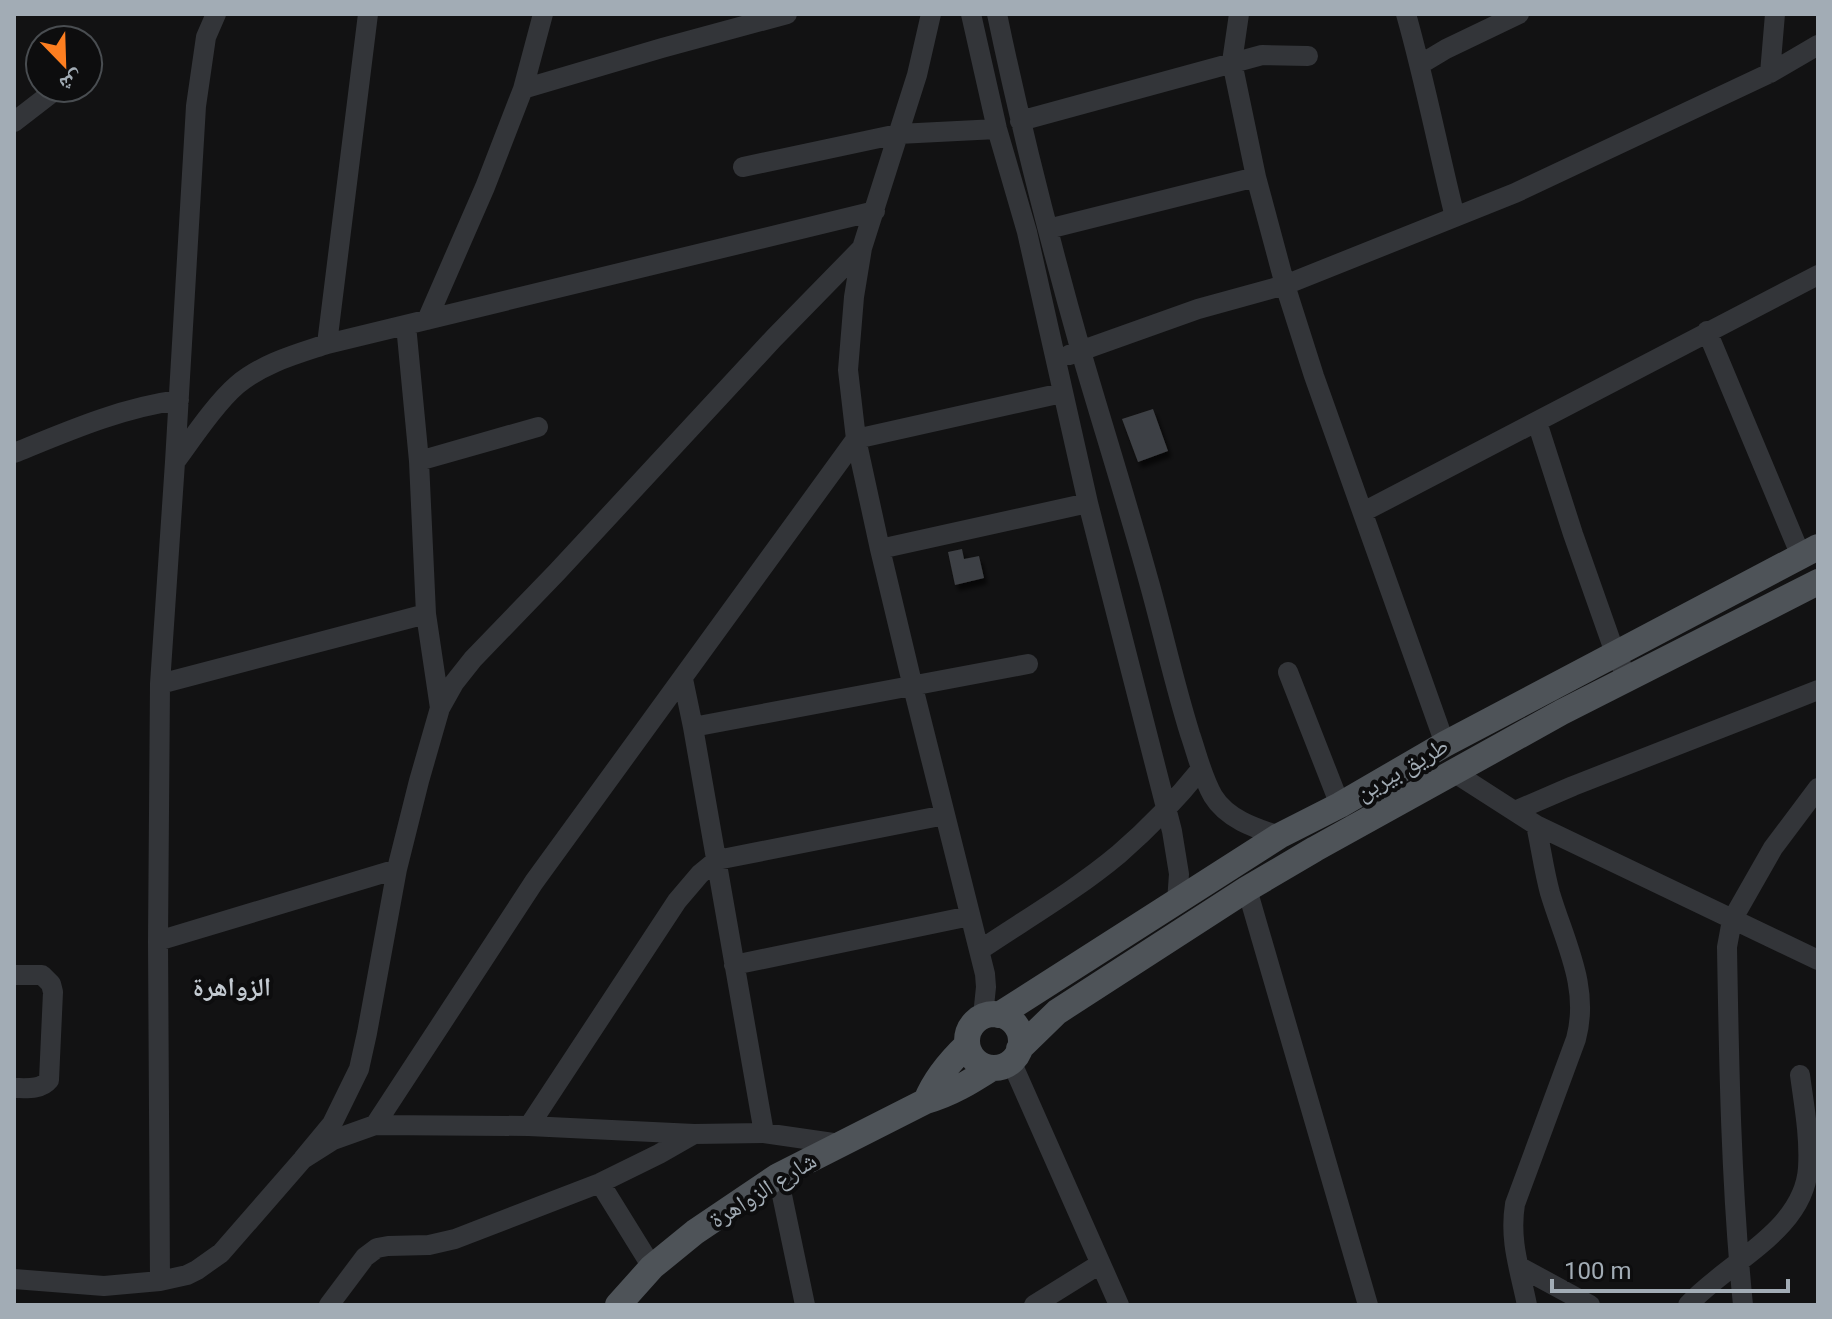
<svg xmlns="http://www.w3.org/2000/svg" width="1832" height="1319" font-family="Roboto,'Noto Naskh Arabic',sans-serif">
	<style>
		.building { fill: #3e4044; filter: url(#shadow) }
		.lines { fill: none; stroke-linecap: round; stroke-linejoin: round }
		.minor { stroke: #333539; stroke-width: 20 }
		.major { stroke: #4e5358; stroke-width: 26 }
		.labels { text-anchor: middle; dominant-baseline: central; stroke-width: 8; stroke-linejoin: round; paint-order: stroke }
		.street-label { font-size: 24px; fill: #a2acb5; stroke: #0d0d0e }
		.neighbourhood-label { font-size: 26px; font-weight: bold; fill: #c3cad1; stroke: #0d0d0e }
	</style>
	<defs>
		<filter id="shadow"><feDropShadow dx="3.5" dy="6" stdDeviation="2" flood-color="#0009"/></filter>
	</defs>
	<rect width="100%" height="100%" fill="#121213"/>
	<path class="building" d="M1153,409L1168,451L1138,462L1122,419Z
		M962,549L964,559L979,556L984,578L955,585L948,552Z"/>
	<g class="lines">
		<path class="minor" d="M931,14L917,75L862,248L854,297L848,370L856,439L880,549L913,687L985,974L986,987L983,1016
			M971,14L997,129L1027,232L1088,503L1172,831L1179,874L1177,902
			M997,14C1021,129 1050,242 1082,355C1104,430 1128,506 1149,582C1163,632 1174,683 1190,734C1197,754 1202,777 1213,796C1227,819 1255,828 1279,836
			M1239,14L1232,62L1256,177L1285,285L1314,376L1445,744
			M1406,14C1425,81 1438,149 1455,217
			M1421,64L1446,49L1519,14
			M1770,73L1775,14
			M523,89L662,48L787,14
			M1020,121L1262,55L1308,56
			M14,122L58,88
			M743,167L898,134L997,129
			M1048,229L1256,177
			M427,320L485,187L523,89L543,14
			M406,325L419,461L426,614L440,708
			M1707,331L1801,556
			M327,344L368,14
			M1069,355L1198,309L1285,285L1515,193L1770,73L1818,45
			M1537,422L1573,534L1615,653L1622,667
			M14,453C68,431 120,408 179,400
			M419,461L538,427
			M175,462C192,439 216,403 237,385C263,363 297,354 327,344L875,211
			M1363,512L1818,275
			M880,549L1088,503
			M1288,672L1340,805
			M683,679L693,727L764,1133
			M160,684L426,614
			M693,727L1028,664
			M1455,773L1536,825L1818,960
			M1515,811L1573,786L1818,690
			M1247,889L1368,1305
			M158,941L397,869
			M980,950C1026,919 1076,890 1119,854C1149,828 1176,800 1201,769
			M734,965L970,916
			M14,975H42L51,984L53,992L49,1080C41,1090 26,1088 14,1088
			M1011,1061L1119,1305
			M375,1125L534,882L856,439L1062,393
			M529,1126L677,901L700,874L717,860L945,815
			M303,1159L332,1124L359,1069L367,1033L397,869L419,781L440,708L454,683L473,659L557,572L774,338L862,248
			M778,1176L805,1305
			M600,1183L652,1267
			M1520,1267L1590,1305
			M14,1279L104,1286L160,1281L187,1275L197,1270L221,1253L303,1159L333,1140L375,1125L529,1126L694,1134L764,1133L840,1144
			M160,1281L158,941L160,684L175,462L196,106L206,37L216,14
			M329,1305L365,1257L377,1248L388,1246L429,1245L455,1239L600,1183L659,1154L694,1134
			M1034,1305L1100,1264
			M1527,1305C1520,1270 1509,1241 1515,1204L1576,1039C1590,987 1565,943 1550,893C1544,871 1541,848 1536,825
			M1688,1305C1726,1263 1804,1231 1808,1168C1810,1137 1804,1105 1800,1075
			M1743,1305C1731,1186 1729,1066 1727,947L1732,920L1773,848L1818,788"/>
		<path class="major" d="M967 1041a27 27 0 1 1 54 0a27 27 0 1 1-54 0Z
			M999,1015L1279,836L1340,805L1445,744L1818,547
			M1019,1049L1057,1012L1247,889L1315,849L1562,712L1818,582
			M926,1101C935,1079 949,1062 967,1045
			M618,1305L652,1267L695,1232L778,1176L926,1101C951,1094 970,1082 992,1068"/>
	</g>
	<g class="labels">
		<g class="street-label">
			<text transform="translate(1402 769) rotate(-30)">طريق بيرين</text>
			<text transform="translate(763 1190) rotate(-32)">شارع الزواهرة</text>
		</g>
		<g class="neighbourhood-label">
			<text x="232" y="987">الزواهرة</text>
		</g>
	</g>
	<rect width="1832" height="1319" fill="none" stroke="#a2acb5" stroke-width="32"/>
	<g transform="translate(64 64) rotate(157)"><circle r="38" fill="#0d0d0e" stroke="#494d51" stroke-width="2"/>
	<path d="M0-6L14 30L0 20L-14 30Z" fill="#fd7e20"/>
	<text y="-12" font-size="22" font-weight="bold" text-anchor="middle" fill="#a2acb5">ش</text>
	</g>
	<path d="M1552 1279v12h236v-12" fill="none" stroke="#a2acb5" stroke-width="4"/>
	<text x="1564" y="1279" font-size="24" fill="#a2acb5" stroke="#0d0d0e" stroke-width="6" paint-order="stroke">100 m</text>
</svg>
